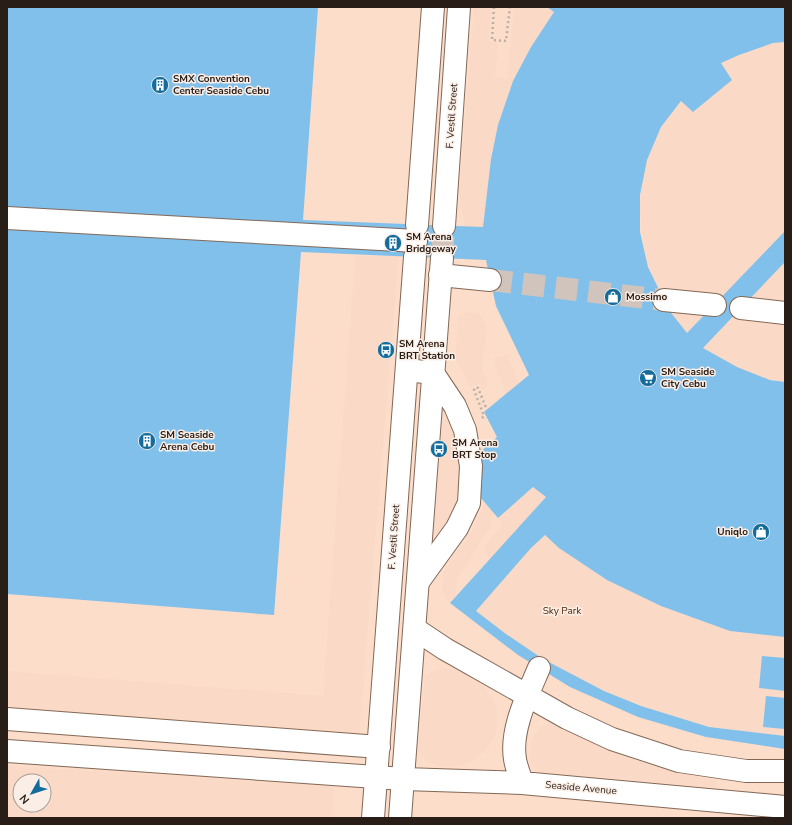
<svg xmlns="http://www.w3.org/2000/svg" width="792" height="825" font-family="'Nunito Sans',sans-serif">
	<style>
		.built { fill: #fcddca; fill-rule: evenodd }
		.green { fill: #fadac6; fill-rule: evenodd }
		.building { fill: #81c0eb }
		.lines { fill: none; stroke-linecap: round; stroke-linejoin: round }
		.minor-tunnel { stroke: #d0c4bd; stroke-width: 22; stroke-dasharray: 22 11; stroke-linecap: butt }
		.major-tunnel { stroke: #d0c4bd; stroke-width: 22; stroke-dasharray: 22 11; stroke-linecap: butt }
		.minor-casing { stroke: #836857; stroke-width: 24 }
		.major-casing { stroke: #836857; stroke-width: 24 }
		.path { stroke: #baaea6; stroke-width: 2.5; stroke-dasharray: 2 3; stroke-linecap: butt }
		.minor { stroke: #fff; stroke-width: 22 }
		.major { stroke: #fff; stroke-width: 22 }
		.labels { text-anchor: middle; dominant-baseline: central; stroke-width: 3; stroke-linejoin: round; paint-order: stroke }
		.poi-label { font-size: 10px; font-weight: bold; fill: #291e17; stroke: #faeee6; text-anchor: start }
		.street-label { font-size: 10px; fill: #291e17; stroke: #faeee6 }
		.park-label { font-size: 10px; fill: #4e2607; stroke: #faeee6 }
	</style>
	<rect width="100%" height="100%" fill="#faeee6"/>
	<path class="built" d="M7,7H785V818H7ZM20,781H44V805H20Z"/>
	<path class="green" d="M474,7H492L489,42L499,43L495,77L507,79L514,7H547L554,12L531,47L513,81L508,94L498,125L491,159L483,227H465L459,194Z
		M785,42V382C761,379 739,368 717,356C712,353 706,351 702,347C640,294 622,199 661,128C666,118 675,110 681,101L694,112L732,80L721,63C741,54 763,45 785,42Z
		M355,256H399L358,746L7,719V671L323,696Z
		M468,312C499,314 481,351 482,370C483,375 487,380 488,385L482,390L480,384L470,387L455,358L458,317Z
		M507,354L519,384L506,394L493,359Z
		M441,407L446,410L452,418L464,489L446,529L439,533L431,534Z
		M533,487L546,497L491,559L487,555L484,547L503,524L498,518Z
		M485,503L492,511L491,522L487,532L457,579L455,598L450,603C429,579 453,559 467,539C474,527 480,515 485,503Z
		M545,535L559,548L607,580L661,606L730,631L785,637V736L709,727L641,706L604,691L543,659L506,634L476,611L531,548Z
		M447,668C460,669 473,675 482,685C533,736 449,797 418,751L425,676L433,671Z
		M546,724H551L627,758L675,772L714,780L717,782V786L714,787H705L541,772C536,769 532,766 530,760C527,748 535,728 546,724Z
		M7,766L334,784L332,818H7ZM20,781H44V805H20Z"/>
	<path class="building" d="M7,7H318L303,220L483,227L491,159L498,125L513,81L531,47L554,12L547,7H785V42L773,43L739,55L721,63L732,80L693,112L681,101L661,127L647,160L640,195V232L648,267L664,300L672,314L687,333L785,231V262L703,348L737,367L770,380L785,382V637L730,631L661,606L607,580L559,548L545,535L531,548L476,611L506,634L543,659L604,691L641,706L709,727L785,736V749L706,737L638,717L570,687L518,655L450,603L546,497L533,487L498,518L474,490L477,455L497,437L484,412L529,375L496,306L486,260L301,252L274,615L7,594Z
		M762,656L785,658V691L759,688Z
		M766,696L785,698V729L763,727Z"/>
	<g class="lines">
		<path class="minor-tunnel" d="M490,280L664,300"/>
		<path class="major-tunnel" d="M442,258L444,226"/>
		<defs>
			<path id="minor" d="M7,218L416,241
				M440,275L490,280
				M664,300L715,305
				M741,308L785,313
				M407,370L433,373L455,406L465,430L471,466L469,503L457,528L418,582
				M415,629L445,649L567,718L612,739L679,761L746,771H785
				M7,719L379,747
				M7,751L404,779L522,783L785,807
				M522,783C520,775 516,767 515,759C510,730 528,694 539,668"/>
			<path id="major" d="M417,225L433,7
				M444,226L459,7
				M373,818L415,257
				M400,818L442,258"/>
		</defs>
		<use href="#minor" class="minor-casing"/>
		<use href="#major" class="major-casing"/>
		<path class="path" d="M494,7L492,40L506,41L510,7
			M482,418L484,416L474,390L476,387L478,388L487,410"/>
		<use href="#minor" class="minor"/>
		<use href="#major" class="major"/>
	</g>
	<defs>
		<symbol id="building-disc" viewBox="-11 -11 22 22"><circle r="9.5" fill="#146c9c" stroke="#faeee6"/><path d="M-4-6H4V6H1V3H-1V6H-4ZM-2.5-4.3h1.7v1.8h-1.7ZM.8-4.3h1.7v1.8H.8ZM-2.5-1h1.7V.8h-1.7ZM.8-1h1.7V.8H.8Z" fill="#fff"/></symbol>
		<symbol id="shop-disc" viewBox="-11 -11 22 22"><circle r="9.5" fill="#146c9c" stroke="#faeee6"/><path d="M-5-2.5h2.3a2.7 3.5 0 0 1 5.4 0H5L5.5 6h-11ZM-1.5-2.5h3a1.5 2.3 0 0 0-3 0Z" fill="#fff"/></symbol>
		<symbol id="bus-disc" viewBox="-11 -11 22 22"><circle r="9.5" fill="#146c9c" stroke="#faeee6"/><path d="M-5-6H5V4H4V6H2V4H-2V6H-4V4H-5ZM-3.5-4V0h7V-4ZM-3.5 1.2v1.5H-2V1.2ZM2 1.2v1.5H3.5V1.2Z" fill="#fff"/></symbol>
		<symbol id="supermarket-disc" viewBox="-11 -11 22 22"><circle r="9.5" fill="#146c9c" stroke="#faeee6"/><path d="M-6-5.5h2.5l.6 2H6L4.5 2H-2.5L-4.4-4H-6ZM-1.5 3.2a1.3 1.3 0 1 0 .1 0ZM3 3.2a1.3 1.3 0 1 0 .1 0Z" fill="#fff"/></symbol>
	</defs>
	<g fill-rule="evenodd">
		<use href="#building-disc" x="150" y="75" width="20" height="20"/>
		<use href="#building-disc" x="383" y="233" width="20" height="20"/>
		<use href="#shop-disc" x="603" y="287" width="20" height="20"/>
		<use href="#bus-disc" x="376" y="340" width="20" height="20"/>
		<use href="#supermarket-disc" x="638" y="368" width="20" height="20"/>
		<use href="#building-disc" x="137" y="431" width="20" height="20"/>
		<use href="#bus-disc" x="429" y="439" width="20" height="20"/>
		<use href="#shop-disc" x="751" y="522" width="20" height="20"/>
	</g>
	<g class="labels">
		<g class="poi-label">
			<text x="173" y="79">SMX Convention<tspan x="173" dy="12">Center Seaside Cebu</tspan></text>
			<text x="406" y="237">SM Arena<tspan x="406" dy="12">Bridgeway</tspan></text>
			<text x="626" y="297">Mossimo</text>
			<text x="399" y="344">SM Arena<tspan x="399" dy="12">BRT Station</tspan></text>
			<text x="661" y="372">SM Seaside<tspan x="661" dy="12">City Cebu</tspan></text>
			<text x="160" y="435">SM Seaside<tspan x="160" dy="12">Arena Cebu</tspan></text>
			<text x="452" y="443">SM Arena<tspan x="452" dy="12">BRT Stop</tspan></text>
			<text x="748" y="532" text-anchor="end">Uniqlo</text>
		</g>
		<g class="street-label">
			<text transform="translate(452 116) rotate(-86)">F. Vestil Street</text>
			<text transform="translate(394 537) rotate(-86)">F. Vestil Street</text>
			<text transform="translate(581 788) rotate(5)">Seaside Avenue</text>
		</g>
		<g class="park-label">
			<text x="562" y="611">Sky Park</text>
		</g>
	</g>
	<rect width="792" height="825" fill="none" stroke="#291e17" stroke-width="16"/>
	<g transform="translate(32 793) rotate(231)"><circle r="19" fill="#faeee6" stroke="#a69b93"/>
	<path d="M0-3L7 15L0 10L-7 15Z" fill="#146c9c"/>
	<text y="-6" font-size="11" font-weight="bold" text-anchor="middle" fill="#291e17">N</text>
	</g>
</svg>
